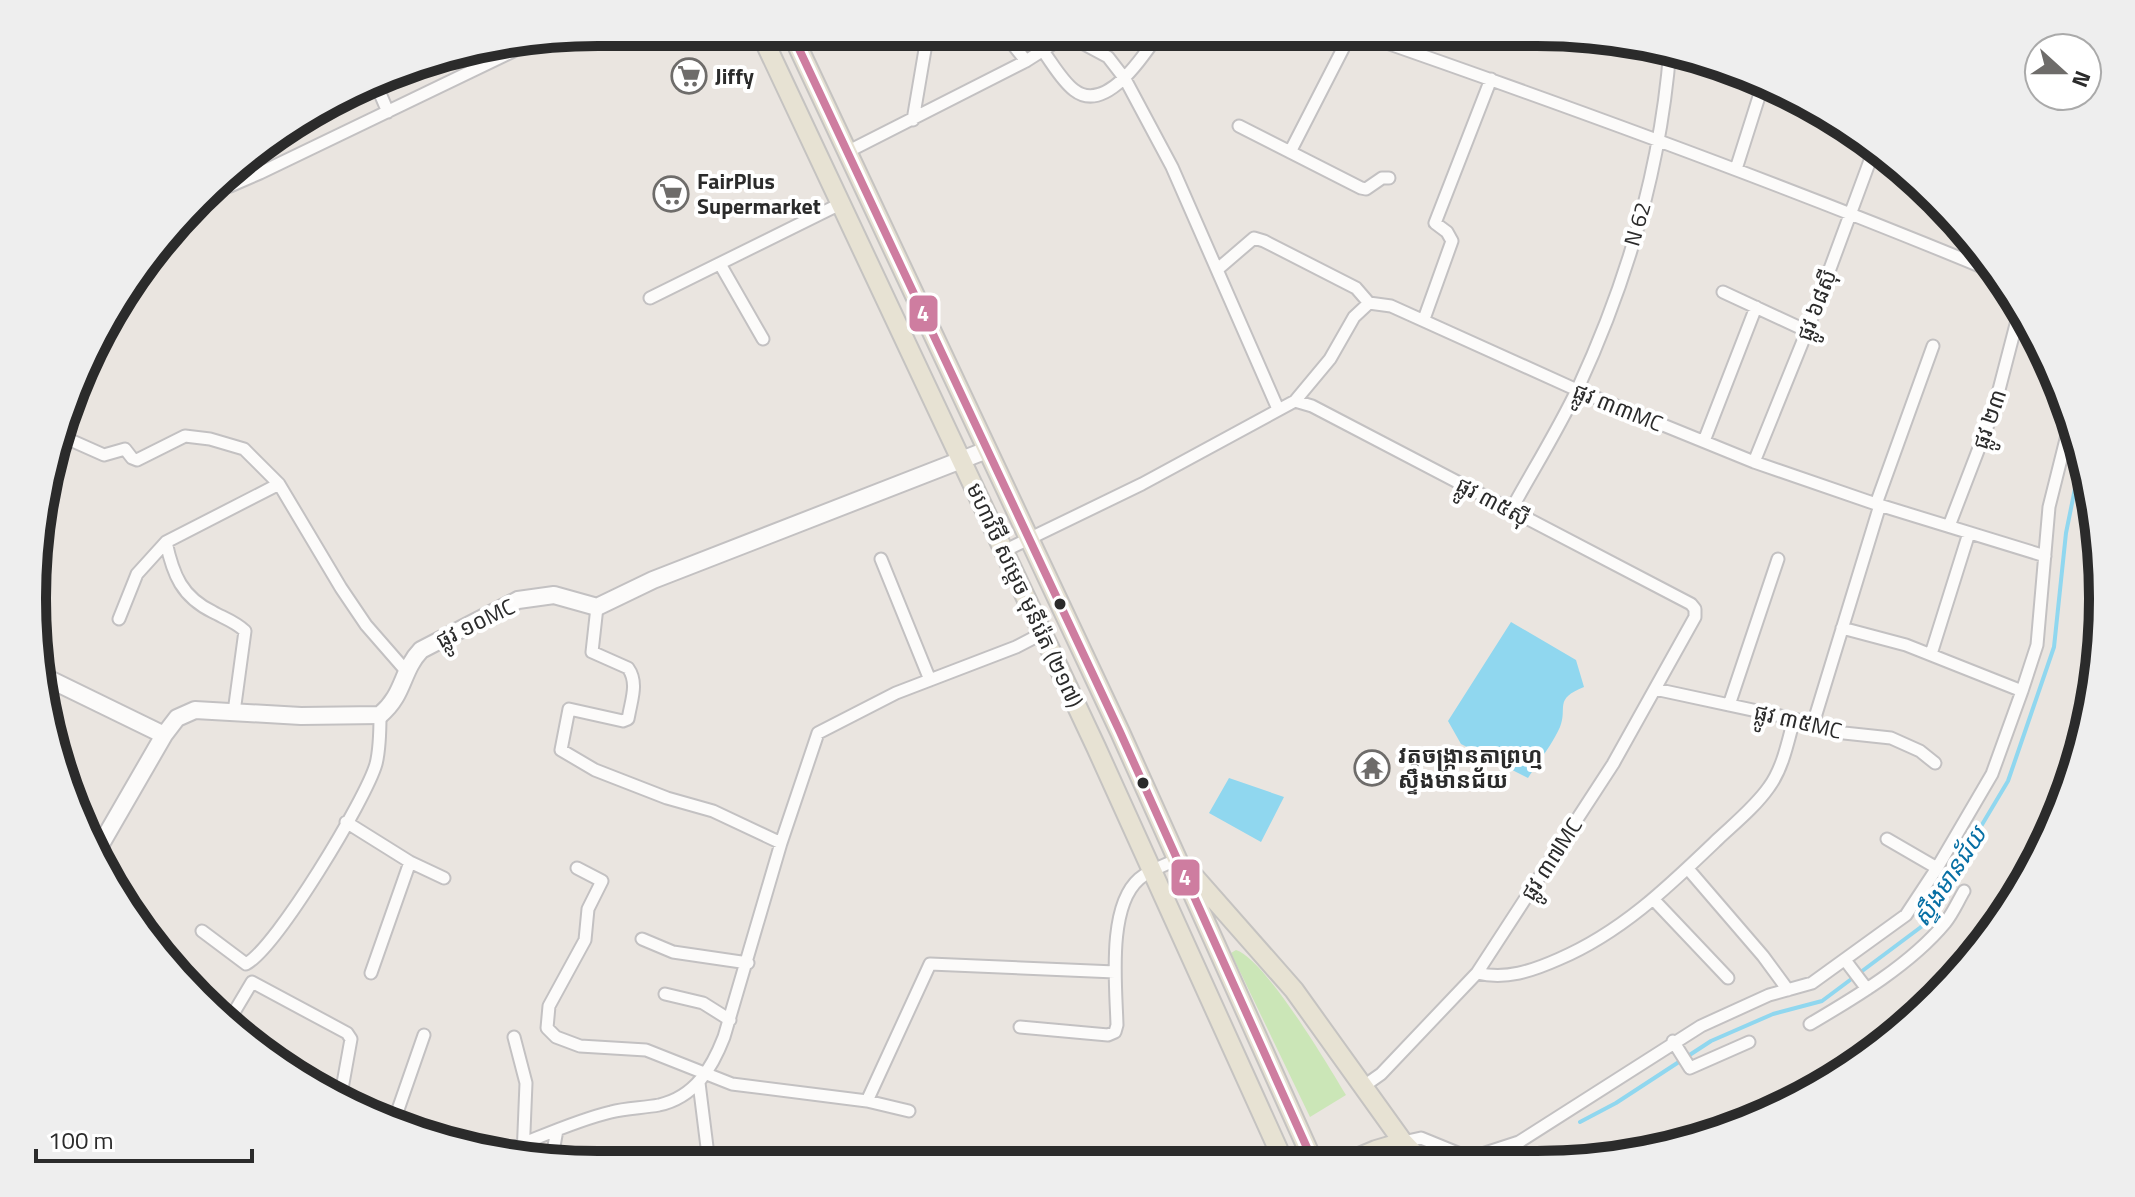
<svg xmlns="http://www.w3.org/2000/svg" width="2135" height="1197" font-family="'Titillium Web','Noto Sans Khmer',sans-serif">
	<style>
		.green { fill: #cbe6b7 }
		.water { fill: #90d7ef }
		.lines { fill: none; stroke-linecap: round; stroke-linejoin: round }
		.stream { stroke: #90d7ef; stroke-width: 4 }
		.street-casing { stroke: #c3c1c2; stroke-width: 15 }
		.secondary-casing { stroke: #c3c1c2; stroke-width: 20 }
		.primary-casing { stroke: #c5c3c1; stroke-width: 22 }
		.street { stroke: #fcfbfa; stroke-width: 11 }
		.secondary { stroke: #fcfbfa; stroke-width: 16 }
		.primary { stroke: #e7e2d3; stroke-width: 18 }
		.bus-1-casing { stroke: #fff; stroke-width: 14 }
		.bus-1 { stroke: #ce7da0; stroke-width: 8 }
		.bus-dot { fill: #2b2b2b; stroke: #fff; stroke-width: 3 }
		.labels { text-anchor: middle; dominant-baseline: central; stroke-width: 8; stroke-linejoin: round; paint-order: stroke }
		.poi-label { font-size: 22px; font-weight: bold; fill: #2b2b2b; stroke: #fff; text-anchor: start }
		.street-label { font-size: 22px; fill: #2b2b2b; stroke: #fff }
		.water-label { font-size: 24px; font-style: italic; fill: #066fa4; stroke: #fff }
		.rim { fill: none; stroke: #2b2b2b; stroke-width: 10 }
		.line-badge { stroke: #fff; stroke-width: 3 }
		.badge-label { font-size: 22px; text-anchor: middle; font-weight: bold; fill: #fff }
	</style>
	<rect width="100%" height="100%" fill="#eae5e0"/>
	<path class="green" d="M1236,950C1265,959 1328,1065 1346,1095L1310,1117L1231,953Z"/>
	<path class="water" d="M1511,622L1576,660L1584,687C1553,699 1568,708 1560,727C1552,745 1538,762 1528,778L1461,744L1448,721Z
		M1229,778L1284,797L1261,842L1209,813Z"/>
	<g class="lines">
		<path class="stream" d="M1580,1122L1616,1103L1711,1041L1773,1014L1822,1001L1921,927L2008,781L2054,647L2066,533L2083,449"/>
		<defs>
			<path id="street" d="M1003,32L1026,61
				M1358,33C1574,108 1788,186 1999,274
				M1043,51C1052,63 1062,81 1074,90C1106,115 1145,54 1159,33
				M376,84L388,112
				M913,120L928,32
				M1239,126L1361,188L1366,189L1382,178H1389
				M847,152L1026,61L1059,40L1080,42L1108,57L1125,79L1172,167L1278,409
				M1290,152L1351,33
				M1736,169L1763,84
				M217,188L230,186L260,173L530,43
				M720,264L763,339
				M1219,268L1254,238L1264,241L1356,288L1369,303L1391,306L1577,390L1754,462L1876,504L2045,556
				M1723,292L1807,331
				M650,298L840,204
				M1424,319L1452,241L1447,232L1435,223L1491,79
				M1295,401L1312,406L1691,604L1695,609V617L1613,764L1477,973L1381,1074L1364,1086
				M59,435L104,455L125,449L132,458L137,460L185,436L210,439L244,449L279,484L341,588L366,625L407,672
				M1704,441L1756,307
				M1754,462L1807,331L1875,147
				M1876,504L1933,346
				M1511,510C1533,470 1558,430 1578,388C1627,282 1661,166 1670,49
				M1949,526L1994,409L2020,309
				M166,542C173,575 182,597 213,612C224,618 236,622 245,631L234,712
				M1004,551L1142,484L1295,401L1330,359L1354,317L1369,303
				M881,559L930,680
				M597,607L592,652L628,668C638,682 632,698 629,714L628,719L623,721L569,709L561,750L595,770L667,798L713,811L781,843
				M119,619L137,574L166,542L279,484
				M1842,628L1906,645L2022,691
				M1931,654L1969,533
				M1655,689L1794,719L1844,733L1891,738L1920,751L1935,763
				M1729,705L1778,559
				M1813,724L1880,505
				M346,822L410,862L444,878
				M1887,839L1937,868
				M577,868L602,881L588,909L585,940L549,1006L547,1028L556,1037L580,1046L646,1050L732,1084L867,1101L909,1111
				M1689,870L1763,956L1788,990
				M1654,900L1728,978
				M202,931L246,964C277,947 366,799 376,764C380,748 380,731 380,715
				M642,939L673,952L748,963
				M1845,960L1867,989
				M371,973L410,862
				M1477,973C1506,980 1532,971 1559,959C1622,932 1669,886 1718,839C1735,823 1755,807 1769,787C1783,768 1788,741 1794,719
				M665,994L703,1003L730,1020
				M230,1019L252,982L347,1033L351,1039L340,1100
				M1810,1024C1856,997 1911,964 1945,923C1953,913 1958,901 1964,891
				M1020,1027L1108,1035L1115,1032L1117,1025C1116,986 1107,907 1139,879C1149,870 1166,865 1178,859
				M514,1037L526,1083L523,1156
				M1673,1041L1690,1068L1749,1042
				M699,1083L709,1163
				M867,1101L930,964L1115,972
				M393,1124L424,1035
				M1403,1142L1421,1138L1470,1158L1519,1142L1701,1026L1769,995L1812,983L1906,915L1937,868L1992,774L2022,691L2037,645L2049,507L2071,419
				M501,1152C537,1139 573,1121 611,1112C626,1108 643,1108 659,1105C695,1097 712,1068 724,1037L781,843L818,733L896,693L1016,647L1043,633
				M551,1162L557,1130"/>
			<path id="secondary" d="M43,676L164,735L177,718L195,710L301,716L380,715C405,694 401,671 421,650L518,600L554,595L597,607L653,580L987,450
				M97,851L164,735"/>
			<path id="primary" d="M760,32L1096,747L1278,1149L1281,1161
				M791,32L1120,732L1313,1161
				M1191,873L1294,990L1403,1142L1421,1161
				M1665,1147L1766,1112
				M1350,1161L1376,1150L1403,1142"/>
		</defs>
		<use href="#street" class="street-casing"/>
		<use href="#secondary" class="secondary-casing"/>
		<use href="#primary" class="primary-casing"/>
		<use href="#street" class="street"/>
		<use href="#secondary" class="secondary"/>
		<use href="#primary" class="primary"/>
		<defs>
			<path id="bus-1" d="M791,32L1120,732L1313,1161"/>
		</defs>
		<use href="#bus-1" class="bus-1-casing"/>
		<use href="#bus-1" class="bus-1"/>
	</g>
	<defs>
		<symbol id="supermarket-ring" viewBox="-11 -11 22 22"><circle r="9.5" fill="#fff" stroke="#6e6c6a" stroke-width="1.5"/><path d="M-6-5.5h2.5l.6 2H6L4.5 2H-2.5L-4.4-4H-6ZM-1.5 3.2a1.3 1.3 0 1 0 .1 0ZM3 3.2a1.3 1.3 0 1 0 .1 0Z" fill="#6e6c6a"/></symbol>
		<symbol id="temple-ring" viewBox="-11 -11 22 22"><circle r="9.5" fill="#fff" stroke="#6e6c6a" stroke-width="1.5"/><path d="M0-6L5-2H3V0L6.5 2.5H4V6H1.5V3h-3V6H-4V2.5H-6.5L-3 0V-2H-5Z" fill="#6e6c6a"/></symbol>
	</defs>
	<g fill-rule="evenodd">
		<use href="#supermarket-ring" x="669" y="56" width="40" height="40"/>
		<use href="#supermarket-ring" x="651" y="174" width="40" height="40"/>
		<use href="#temple-ring" x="1352" y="748" width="40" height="40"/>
	</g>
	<g class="bus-dot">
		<circle cx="1060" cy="604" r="7"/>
		<circle cx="1143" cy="783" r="7"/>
	</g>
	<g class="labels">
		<g class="poi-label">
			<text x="715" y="76">Jiffy</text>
			<text x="697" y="181">FairPlus<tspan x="697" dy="25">Supermarket</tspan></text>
			<text x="1398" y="755">វត្តចង្ក្រានតាព្រហ្ម<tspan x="1398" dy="25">ស្ទឹងមានជ័យ</tspan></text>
		</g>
		<g class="street-label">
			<text transform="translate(1637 224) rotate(-74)">N 62</text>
			<text transform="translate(1816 305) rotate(-69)">ផ្លូវ ៦៨ស៊ី</text>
			<text transform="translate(1618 407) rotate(22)">ផ្លូវ ៣៣MC</text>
			<text transform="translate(1989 419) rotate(-71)">ផ្លូវ ២៣</text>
			<text transform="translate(1493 501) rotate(28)">ផ្លូវ ៣៥ស៊ី</text>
			<text transform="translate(1025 595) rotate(65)">មហាវិថី សម្តេច មុនីរ៉េត (២១៧)</text>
			<text transform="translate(475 623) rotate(-26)">ផ្លូវ ១០MC</text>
			<text transform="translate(1798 721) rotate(13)">ផ្លូវ ៣៥MC</text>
			<text transform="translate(1551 859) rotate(-57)">ផ្លូវ ៣៧MC</text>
		</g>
		<g class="water-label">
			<text transform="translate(1949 876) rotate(-57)">ស្ទឹងមានជ័យ</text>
		</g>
	</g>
	<path d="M0 0H2135V1197H0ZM598 46H1537A552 552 0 0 1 2089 598V599A552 552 0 0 1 1537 1151H598A552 552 0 0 1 46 599V598A552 552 0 0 1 598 46Z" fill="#eee" fill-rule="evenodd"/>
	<path class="rim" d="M598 46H1537A552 552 0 0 1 2089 598V599A552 552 0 0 1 1537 1151H598A552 552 0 0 1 46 599V598A552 552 0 0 1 598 46Z"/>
	<g class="line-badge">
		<rect x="908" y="294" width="31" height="39" rx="8" fill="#ce7da0"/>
		<rect x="1170" y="858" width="31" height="39" rx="8" fill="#ce7da0"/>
	</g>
	<g class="badge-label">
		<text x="923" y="321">4</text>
		<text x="1185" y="885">4</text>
	</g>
	<g transform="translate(2063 72) rotate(111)"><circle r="38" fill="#ffffff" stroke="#aaaaaa" stroke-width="2"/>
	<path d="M0-6L14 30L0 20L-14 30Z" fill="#6e6c6a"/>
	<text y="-12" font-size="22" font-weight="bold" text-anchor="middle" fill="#2b2b2b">N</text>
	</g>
	<path d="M36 1149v12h216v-12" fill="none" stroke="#2b2b2b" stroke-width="4"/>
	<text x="48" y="1149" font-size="24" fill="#2b2b2b" stroke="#ffffff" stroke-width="6" paint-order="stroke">100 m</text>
</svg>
